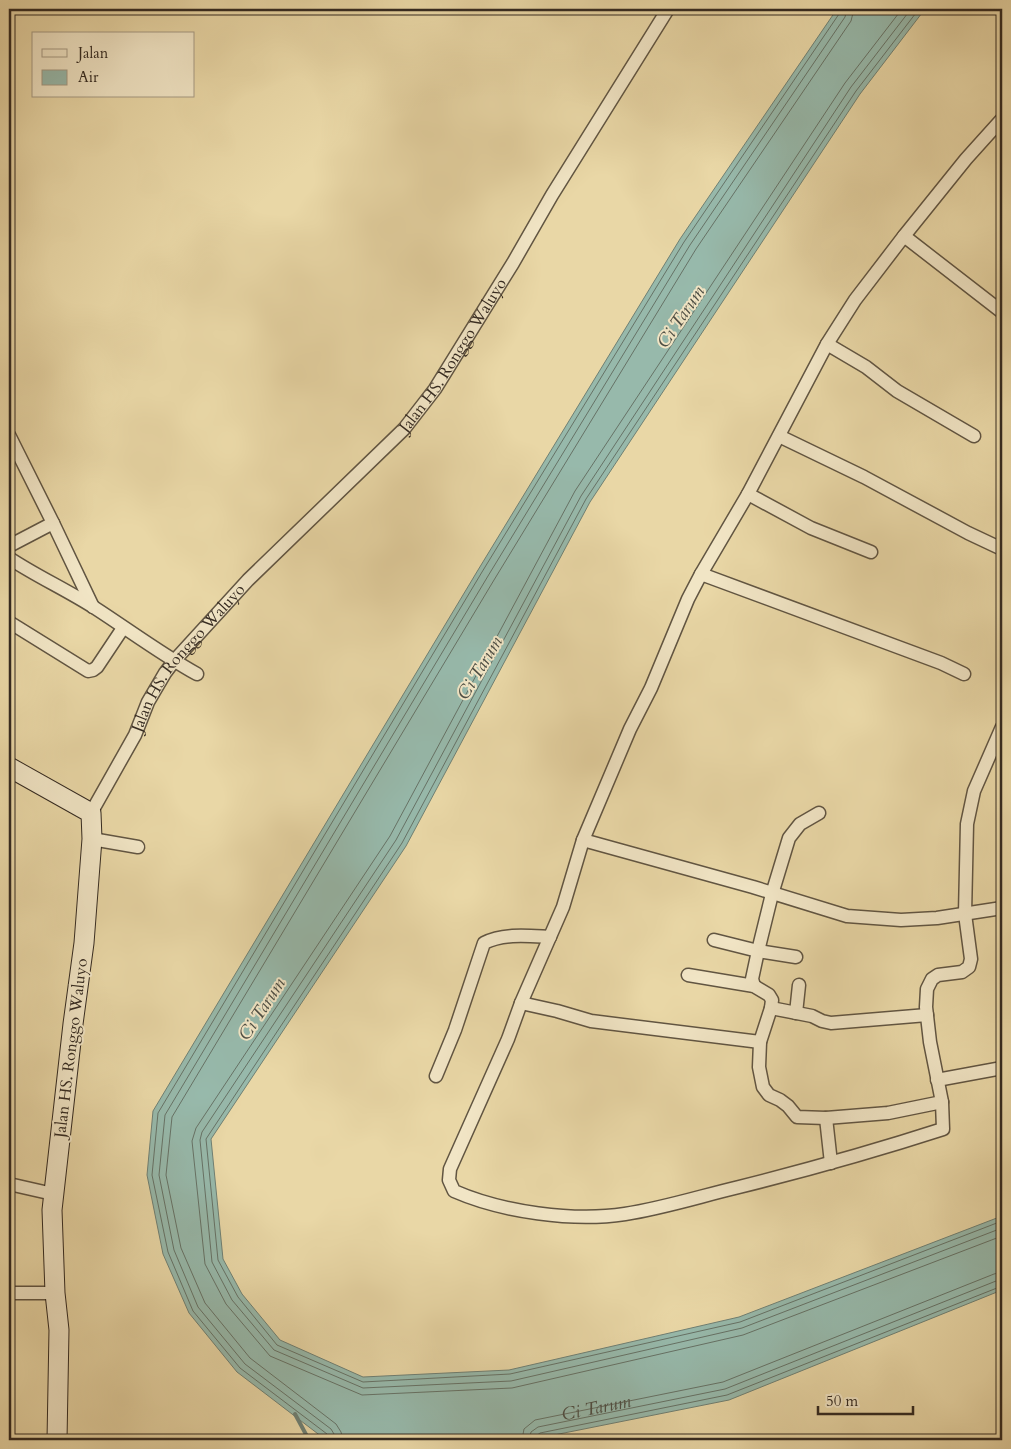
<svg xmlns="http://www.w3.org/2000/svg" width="1011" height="1449" font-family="Cardo,serif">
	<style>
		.water { fill: #97b9ab; stroke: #6f8074 }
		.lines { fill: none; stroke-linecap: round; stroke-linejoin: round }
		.shore { stroke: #667266; stroke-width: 1 }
		.stream { stroke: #6f8074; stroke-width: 4 }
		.street-casing { stroke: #615542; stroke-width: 15 }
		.secondary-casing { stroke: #342a21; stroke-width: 21 }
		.street { stroke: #f1e5c5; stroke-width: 12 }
		.secondary { stroke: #f1e5c5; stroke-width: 19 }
		.labels { text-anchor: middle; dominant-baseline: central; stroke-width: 4; stroke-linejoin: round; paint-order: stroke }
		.street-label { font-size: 16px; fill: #342a21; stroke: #f1e5c5 }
		.water-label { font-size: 18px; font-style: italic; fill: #4d4e44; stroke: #f1e5c5 }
	</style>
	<rect width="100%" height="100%" fill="#e9d7a6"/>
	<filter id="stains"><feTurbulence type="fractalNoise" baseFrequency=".004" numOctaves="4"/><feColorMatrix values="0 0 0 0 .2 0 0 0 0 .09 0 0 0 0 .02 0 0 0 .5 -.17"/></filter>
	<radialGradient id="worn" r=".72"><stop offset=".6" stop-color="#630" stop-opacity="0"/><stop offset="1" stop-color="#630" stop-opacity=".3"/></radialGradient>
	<path class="water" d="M837,9H925L860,94L590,502L406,846L211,1139L223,1259L242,1294L280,1340L363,1377L509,1370L739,1317L1002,1216V1290L729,1400L529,1440H326L237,1372L189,1313L163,1254L147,1175L153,1111L478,570L680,239Z"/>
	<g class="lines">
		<g class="shore">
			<path d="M902,9L845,83L575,491L390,836L196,1128L192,1141L205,1264L226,1304L270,1356L362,1395L512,1388L743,1335L1002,1236"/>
			<path d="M911,9L851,87L581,496L396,840L202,1132L200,1140L212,1262L232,1300L274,1350L363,1388L511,1381L742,1328L1002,1228"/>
			<path d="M919,9L856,91L586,499L402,843L206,1139L218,1260L238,1297L277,1345L363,1382L510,1374L740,1322L1002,1221"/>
			<path d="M329,1440L327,1434L240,1368L193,1311L168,1252L152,1175L158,1113L482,572L684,242L839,14L840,9"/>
			<path d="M335,1440L334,1434L331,1429L245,1364L198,1307L174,1250L159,1175L165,1115L488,576L690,245L845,17L847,9"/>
			<path d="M343,1440L341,1432L336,1424L250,1358L205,1303L181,1248L166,1175L172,1117L494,580L696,249L851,21L854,9"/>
			<path id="s1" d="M522,1440L524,1429L535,1420L723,1382L994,1274L1002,1272"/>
			<path d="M529,1440L531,1432L538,1427L725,1389L996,1281L1002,1280"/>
			<path d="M535,1440L536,1436L540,1433L727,1395L1002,1286"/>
		</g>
		<path class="stream" d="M295,1414L309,1440"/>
		<defs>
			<g id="street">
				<path d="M1002,119L966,159L904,236L855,300L827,344L748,494L701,574L688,599L651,688L630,729L583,840L563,907L521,1003L508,1039L450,1169L449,1180L454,1191C502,1212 573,1222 625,1214C664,1208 701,1196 739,1187C807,1170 875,1151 943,1129L942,1102L930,1042L926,1007L927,989L932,979L938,975L962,972L969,967L971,959L965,914L967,824L974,791L1002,727"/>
				<path d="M904,236L1002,312"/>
				<path d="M827,344L866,367L897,391L974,436"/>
				<path d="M9,435L53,523L93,607"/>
				<path d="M779,436L864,477L968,533L1002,549"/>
				<path d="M748,494L811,528L871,552"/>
				<path d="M9,546L53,523"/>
				<path d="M9,558C36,576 67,590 95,608C129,630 161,654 197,674"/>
				<path d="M701,574L941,663L964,674"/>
				<path d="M9,622L88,671L93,670L97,667L123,628"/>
				<path id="s2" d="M91,813L135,735L148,702L165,673L174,661L248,580L404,429L435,389L513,263L552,195L668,9"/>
				<path d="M92,839L138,847"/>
				<path d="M583,840L753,887L847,916L901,920L937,918L1002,908"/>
				<path d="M714,940L758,951L796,957"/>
				<path d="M688,975L754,986L769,995L772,1000L771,1008L760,1042L759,1067L763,1087L769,1095L780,1100L788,1106L797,1117L826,1118L888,1113L942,1102"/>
				<path d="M754,986L752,979L758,951L772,894L789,838L800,824L819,813"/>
				<path d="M521,1003L557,1011L591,1021L760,1042"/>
				<path d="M771,1008L812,1016L822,1021L831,1023L927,1015"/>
				<path d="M796,1013L799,985"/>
				<path d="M436,1076L455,1030L484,943C504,933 529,936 550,937"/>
				<path d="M937,1080L1002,1068"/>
				<path d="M826,1118L831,1163"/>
				<path d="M9,1184L53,1194"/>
				<path d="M9,1293H55"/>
			</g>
			<path id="secondary" d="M9,767L91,813L92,839L84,943L73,1024L52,1210L55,1293L59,1330L57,1440"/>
		</defs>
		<use href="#street" class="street-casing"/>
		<use href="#secondary" class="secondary-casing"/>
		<use href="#street" class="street"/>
		<use href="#secondary" class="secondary"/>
	</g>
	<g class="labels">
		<g class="street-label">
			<text stroke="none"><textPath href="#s2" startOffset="589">Jalan HS. Ronggo Waluyo</textPath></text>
			<text stroke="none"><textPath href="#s2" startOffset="184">Jalan HS. Ronggo Waluyo</textPath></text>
			<text transform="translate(71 1048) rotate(-83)">Jalan HS. Ronggo Waluyo</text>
		</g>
		<g class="water-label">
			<text transform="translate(681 317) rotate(-56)">Ci Tarum</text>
			<text transform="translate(480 668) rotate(-59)">Ci Tarum</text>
			<text transform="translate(262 1009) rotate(-57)">Ci Tarum</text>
			<text stroke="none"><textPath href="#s1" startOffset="88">Ci Tarum</textPath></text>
		</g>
	</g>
	<rect width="1011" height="1449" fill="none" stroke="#e9d7a6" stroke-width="30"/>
	<rect x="10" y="10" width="991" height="1429" fill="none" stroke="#342a21" stroke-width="2.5"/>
	<rect x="15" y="15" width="981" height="1419" fill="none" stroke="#342a21"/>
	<rect x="32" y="32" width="162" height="65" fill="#f1e5c5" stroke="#a59a83"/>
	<rect x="42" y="49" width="25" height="8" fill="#f1e5c5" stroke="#a59a83"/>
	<text x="78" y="58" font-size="15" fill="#342a21">Jalan</text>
	<rect x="42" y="70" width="25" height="15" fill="#97b9ab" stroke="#a59a83"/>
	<text x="78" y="82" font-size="15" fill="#342a21">Air</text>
	<path d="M818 1406v8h95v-8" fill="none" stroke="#342a21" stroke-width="2.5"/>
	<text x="826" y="1406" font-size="15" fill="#342a21" stroke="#f1e5c5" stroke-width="4" paint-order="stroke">50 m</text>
	<rect width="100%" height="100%" filter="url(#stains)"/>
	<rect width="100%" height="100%" fill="url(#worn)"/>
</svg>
